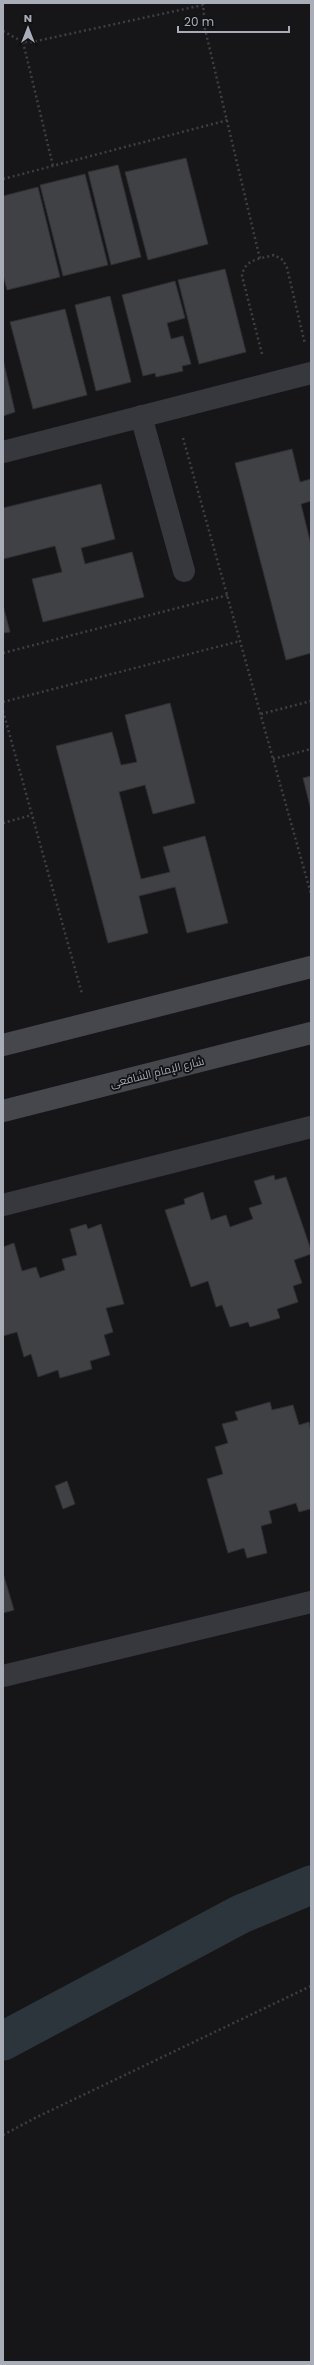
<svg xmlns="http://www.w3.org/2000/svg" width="314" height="2365" font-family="Poppins,Cairo,sans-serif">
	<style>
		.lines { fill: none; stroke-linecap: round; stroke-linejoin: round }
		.canal { stroke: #2c353c; stroke-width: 39 }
		.building { fill: #404145; stroke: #303034 }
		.path { stroke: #3d3f44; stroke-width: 2.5; stroke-dasharray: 2 3; stroke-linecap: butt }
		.street { stroke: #37383d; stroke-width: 22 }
		.secondary { stroke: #45474d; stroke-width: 22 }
		.labels { text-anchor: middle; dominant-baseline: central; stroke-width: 3.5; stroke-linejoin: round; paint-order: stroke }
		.street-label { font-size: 11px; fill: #a8adb8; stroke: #111113 }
	</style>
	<rect width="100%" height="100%" fill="#161618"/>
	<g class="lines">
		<path class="canal" d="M3,2041L241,1914L311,1885"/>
	</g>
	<path class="building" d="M186,158L208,244L148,260L125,172Z
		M118,165L141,257L111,265L88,172Z
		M85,174L108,265L63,276L40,185Z
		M38,187L60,277L7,290L3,275V196Z
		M225,269L246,352L199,364L178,280Z
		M175,281L185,318L167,323L171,339L183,336L191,364L182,366L183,371L156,377L155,373L143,376L122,295Z
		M110,296L131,382L96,391L75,305Z
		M65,309L87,395L33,409L10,322Z
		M3,359L15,412L3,416Z
		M292,449L300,482L311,479V501L301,504L311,545V653L286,660L235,463Z
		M101,484L115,539L81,548L85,564L132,552L144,597L43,622L32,579L62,572L55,546L3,559V508Z
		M3,605L10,632L3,633Z
		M170,703L195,803L153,814L145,785L119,792L141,879L170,872L163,847L205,836L228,923L187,933L175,887L139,896L148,933L108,943L56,746L112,732L121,765L137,762L125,715Z
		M311,776V810L303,778Z
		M274,1175L275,1180L286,1177L311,1250V1254L294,1260L302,1283L293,1286L298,1302L277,1309L280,1318L250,1327L248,1322L230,1327L222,1305L216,1307L208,1281L191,1287L165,1210L185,1204L184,1199L203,1192L211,1220L226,1215L230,1227L253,1219L249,1208L262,1204L254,1181Z
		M86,1224L88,1229L101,1224L124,1304L106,1308L113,1332L104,1335L110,1355L90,1361L92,1369L60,1378L58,1370L38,1377L31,1354L24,1357L17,1332L3,1336V1247L14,1243L22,1271L36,1267L40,1278L65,1270L62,1259L77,1255L70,1229Z
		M270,1402L272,1410L293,1405L299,1425L309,1422L311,1431V1512L310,1509L299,1512L296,1503L269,1511L272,1523L261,1526L267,1553L247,1558L244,1548L228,1553L207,1479L223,1474L215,1447L228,1443L222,1424L238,1420L235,1412Z
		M67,1481L75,1504L63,1509L55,1486Z
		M3,1573L14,1610L3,1613Z"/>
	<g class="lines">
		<path class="path" d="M203,3L205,29L260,259
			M3,31L23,42H32L203,5
			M23,42L53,166
			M3,179L228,120
			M262,354L242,276C244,259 260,259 274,255L283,260L287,268L305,344
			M183,438L311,894
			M3,653L228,595
			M3,702L240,641
			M3,711L82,994
			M261,714L311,701
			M273,759L311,749
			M3,823L32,815
			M3,2135L37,2117L311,1986"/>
		<path class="street" d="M141,416L184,571
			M3,452L311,373
			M3,1205L311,1127
			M3,1676L311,1602"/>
		<path class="secondary" d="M3,1045L311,967
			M3,1111L311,1033"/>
	</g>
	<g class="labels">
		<g class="street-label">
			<text transform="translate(157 1072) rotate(-14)">شارع الإمام الشافعى</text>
		</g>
	</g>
	<rect width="314" height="2365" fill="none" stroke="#a8adb8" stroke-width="8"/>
	<g transform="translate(28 28)" stroke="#111113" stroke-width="3" paint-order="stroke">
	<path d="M0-3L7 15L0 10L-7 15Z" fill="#a8adb8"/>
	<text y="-6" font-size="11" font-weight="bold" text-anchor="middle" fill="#a8adb8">N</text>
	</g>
	<path d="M178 26v6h111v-6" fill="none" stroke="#a8adb8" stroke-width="2"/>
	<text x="184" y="26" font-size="12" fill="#a8adb8" stroke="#111113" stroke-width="3" paint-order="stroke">20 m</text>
</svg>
